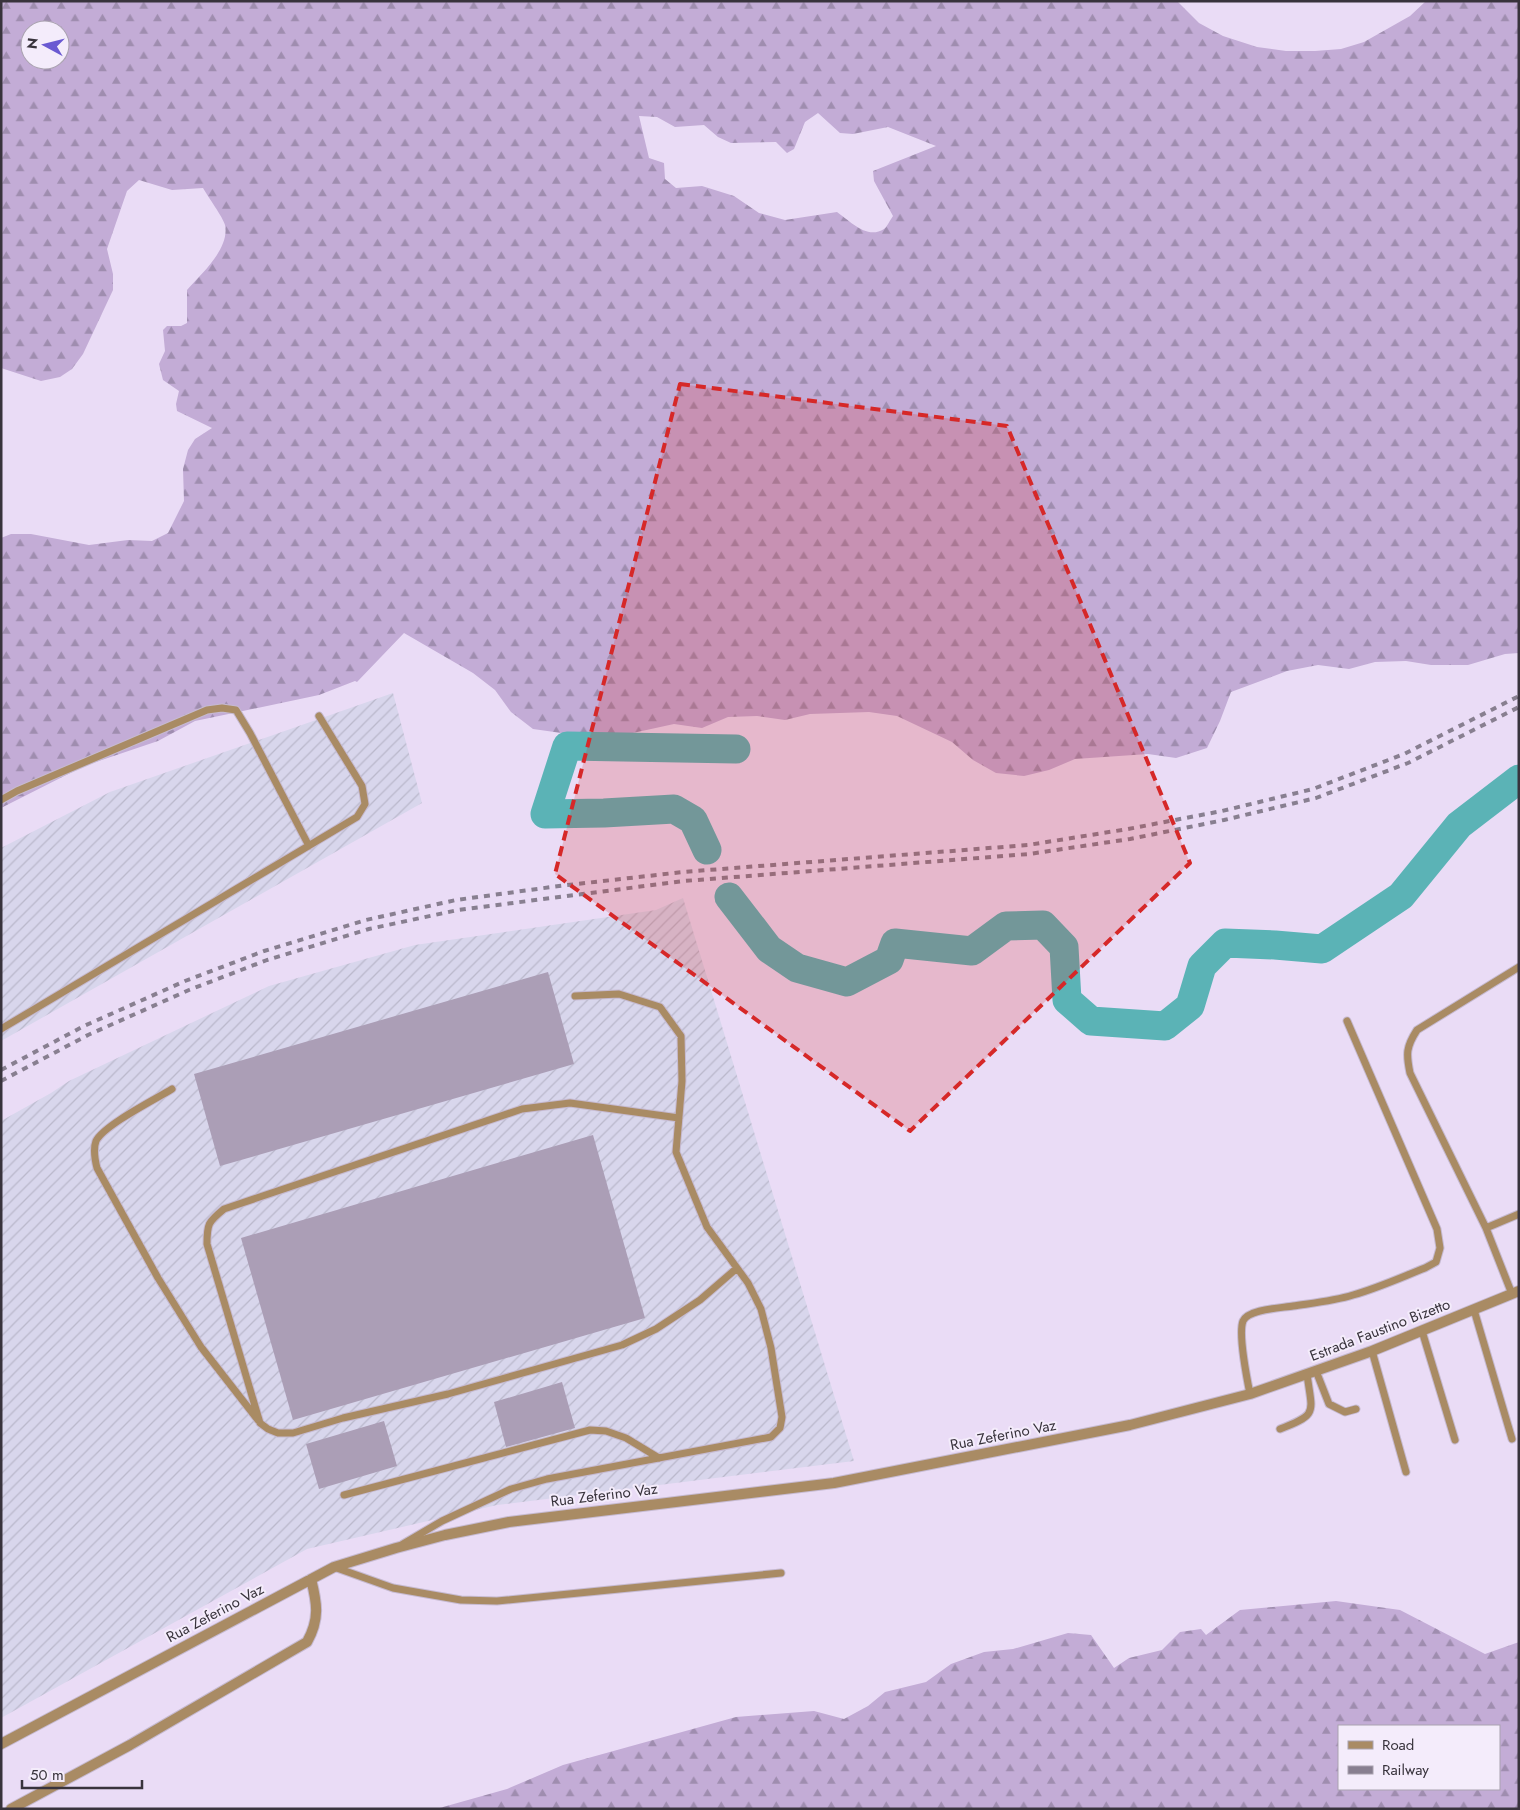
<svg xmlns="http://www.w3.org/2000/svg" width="1520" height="1810" font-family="Jost,sans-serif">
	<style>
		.industrial { fill: url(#industrial-furrows) }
		.forest { fill: url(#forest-firs); fill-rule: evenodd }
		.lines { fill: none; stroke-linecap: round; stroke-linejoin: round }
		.river { stroke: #5bb3b6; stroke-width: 29 }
		.building { fill: #ab9eb6 }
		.lane-casing { stroke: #c6bad1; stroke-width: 9 }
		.street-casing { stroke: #c6bad1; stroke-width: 12 }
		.lane { stroke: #a98b64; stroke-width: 7 }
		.street { stroke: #a98b64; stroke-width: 10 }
		.rail { stroke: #887f90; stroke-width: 4; stroke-dasharray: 6 6; stroke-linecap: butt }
		.marked { fill: #d62828; fill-opacity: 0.2; stroke: #d62828; stroke-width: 4; stroke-dasharray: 10 6; stroke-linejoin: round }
		.labels { text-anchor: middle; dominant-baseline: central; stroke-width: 4; stroke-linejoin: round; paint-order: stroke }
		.street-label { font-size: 15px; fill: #38333c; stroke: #f4ecfb }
	</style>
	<defs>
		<pattern id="industrial-furrows" width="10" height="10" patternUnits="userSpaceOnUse" patternTransform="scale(1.25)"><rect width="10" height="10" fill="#d8d6ec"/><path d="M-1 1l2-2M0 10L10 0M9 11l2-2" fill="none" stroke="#bab8cb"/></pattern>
		<pattern id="forest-firs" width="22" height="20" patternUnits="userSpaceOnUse" patternTransform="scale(1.25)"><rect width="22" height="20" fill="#c3acd6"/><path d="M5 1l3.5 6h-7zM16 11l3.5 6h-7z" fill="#9f8daf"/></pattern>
	</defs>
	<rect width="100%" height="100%" fill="#eadcf6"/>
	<path class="industrial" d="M393,693L422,803L1,1041V848L110,792Z
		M683,898L854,1461L497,1505L307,1549L1,1718V1121L51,1093L69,1081L269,986L415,945L656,910Z"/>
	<path class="forest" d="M1,1H1177L1199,23L1223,36L1257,47L1286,51H1315L1341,49L1364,42L1410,16L1426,1H1519V653L1505,654L1468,665H1431L1406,661L1375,662L1349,669L1318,665L1287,671L1231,692L1220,721L1207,748L1176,758L1148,754L1075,759L1049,770L1024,776L996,773L973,760L952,742L897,716L869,712L810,714L785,720L757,716L728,717L702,728L674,724L619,736L590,737L533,729L511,712L495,690L473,673L404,633L357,682L355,681L319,695L195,721L158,741L84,766L1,808V538L11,534H31L89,545L128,540L152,541L168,533L184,501L183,469L188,450L195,439L212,428L177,411L176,404L179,391L163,380L159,364L165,351L163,330L167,326H181L187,323V290C201,274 230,249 225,225C223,217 208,197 203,188L172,190L139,180L127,191L107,249L113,274V290L83,354L72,369L60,377L41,381L1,368ZM30,30H60V60H30ZM818,113L840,133L853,134L888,127L936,146L873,171L874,181L893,216C890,220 887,227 884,229C867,240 850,221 837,212L785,220L759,213L734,196L702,186L676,188L665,179L664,163L649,158L639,116L657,117L675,127L704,125L718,137L731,143L776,142L787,153L794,149L805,122Z
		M1336,1601L1400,1610L1485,1654L1519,1642V1809H436L507,1789L563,1765L736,1717L814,1711L844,1719L868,1706L885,1692L926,1682L951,1664L984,1652L1013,1649L1068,1633L1091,1635L1114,1668L1129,1658L1162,1650L1180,1632L1201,1629L1206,1635L1240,1610ZM1339,1726H1499V1789H1339Z"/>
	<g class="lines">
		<path class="river" d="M707,850L693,820L674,809L604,813L545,814L567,746L736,749
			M729,897L769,949L797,968L847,982L889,960L895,943L972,951L1006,926L1043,925L1064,947L1067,1000L1091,1021L1165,1026L1190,1006L1202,966L1225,943L1275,945L1322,949L1401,896L1459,825L1519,779"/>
	</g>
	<path class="building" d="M548,972L574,1064L220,1166L194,1074Z
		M593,1135L645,1318L293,1420L241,1238Z
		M562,1382L575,1428L506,1447L494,1402Z
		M384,1421L397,1466L319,1489L306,1444Z"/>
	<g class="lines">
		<defs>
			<path id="lane" d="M1,800L17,791L207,710L222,708L236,710L250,733L309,846
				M1,1029L357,817L365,804L362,786L319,716
				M172,1089C156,1099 104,1125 96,1141C93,1149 95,1160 97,1168L158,1278L201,1347L258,1420
				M679,1118L570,1103L522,1109L224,1209C208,1222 207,1224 207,1244L260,1423L268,1429L278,1433H293L343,1418L448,1394L622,1345L656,1329L700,1300L737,1268
				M1486,1228L1519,1214
				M1512,1294L1486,1228L1410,1073C1406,1054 1406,1047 1417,1030L1519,967
				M1474,1310L1512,1439
				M1422,1331L1455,1440
				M1372,1351L1406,1472
				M1316,1371L1329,1404L1345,1412L1356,1409
				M1250,1394C1247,1379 1238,1334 1243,1321C1248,1309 1281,1308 1293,1306C1313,1303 1334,1301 1353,1295C1378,1288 1402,1277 1425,1268L1436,1262L1440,1248L1437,1229L1347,1021
				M1280,1429C1319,1414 1312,1413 1307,1374
				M344,1495L590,1430L606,1431L626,1438L659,1458
				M403,1544L442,1521L511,1489L547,1479L771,1437L780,1428L782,1417L771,1348L761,1309L748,1283L707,1227L676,1152L682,1081L681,1036L660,1007L619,994L575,996
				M334,1567L393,1588L461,1600L497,1601L781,1573"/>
			<path id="street" d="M1,1744L334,1567L396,1548L445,1535L509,1522L834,1483L1130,1425L1250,1394L1372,1351L1519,1291
				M11,1809L130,1745L307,1642C320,1619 317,1603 311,1579"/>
		</defs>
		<use href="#lane" class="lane-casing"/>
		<use href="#street" class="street-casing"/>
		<use href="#lane" class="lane"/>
		<use href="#street" class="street"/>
		<path class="rail" d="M1,1070L84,1026L185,981L264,951L366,920L456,900L559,886L683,872L1028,845L1128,829L1222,811L1313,789L1404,754L1519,696
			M1,1081L88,1035L189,990L267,960L369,929L458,910L684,881L1029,854L1130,839L1224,820L1316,798L1408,763L1519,707"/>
	</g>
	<path class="marked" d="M680,384L1007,426L1190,863L910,1131L555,874Z"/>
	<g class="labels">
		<g class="street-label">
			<text transform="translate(1380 1330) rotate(-21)">Estrada Faustino Bizetto</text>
			<text transform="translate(1003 1435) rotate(-11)">Rua Zeferino Vaz</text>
			<text transform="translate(604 1495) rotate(-7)">Rua Zeferino Vaz</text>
			<text transform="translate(215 1613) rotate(-28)">Rua Zeferino Vaz</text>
		</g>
	</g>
	<rect width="1520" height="1810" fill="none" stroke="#38333c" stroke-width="5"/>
	<rect x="1338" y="1725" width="162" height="65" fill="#f4ecfb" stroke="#a9a2af"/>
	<rect x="1348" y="1741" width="25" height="8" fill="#a98b64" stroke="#a9a2af"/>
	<text x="1382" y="1750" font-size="15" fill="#38333c">Road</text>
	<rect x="1348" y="1766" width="25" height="8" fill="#887f90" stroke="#a9a2af"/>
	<text x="1382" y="1775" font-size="15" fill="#38333c">Railway</text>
	<g transform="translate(45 45) rotate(277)"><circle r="24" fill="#f4ecfb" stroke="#a9a2af"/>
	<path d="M0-4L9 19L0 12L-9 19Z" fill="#6a59d2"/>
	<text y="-8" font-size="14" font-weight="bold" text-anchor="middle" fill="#38333c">N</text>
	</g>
	<path d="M22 1780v8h120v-8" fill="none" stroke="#38333c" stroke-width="2.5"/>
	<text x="30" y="1780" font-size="15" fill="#38333c" stroke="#f4ecfb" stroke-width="4" paint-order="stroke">50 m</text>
</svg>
